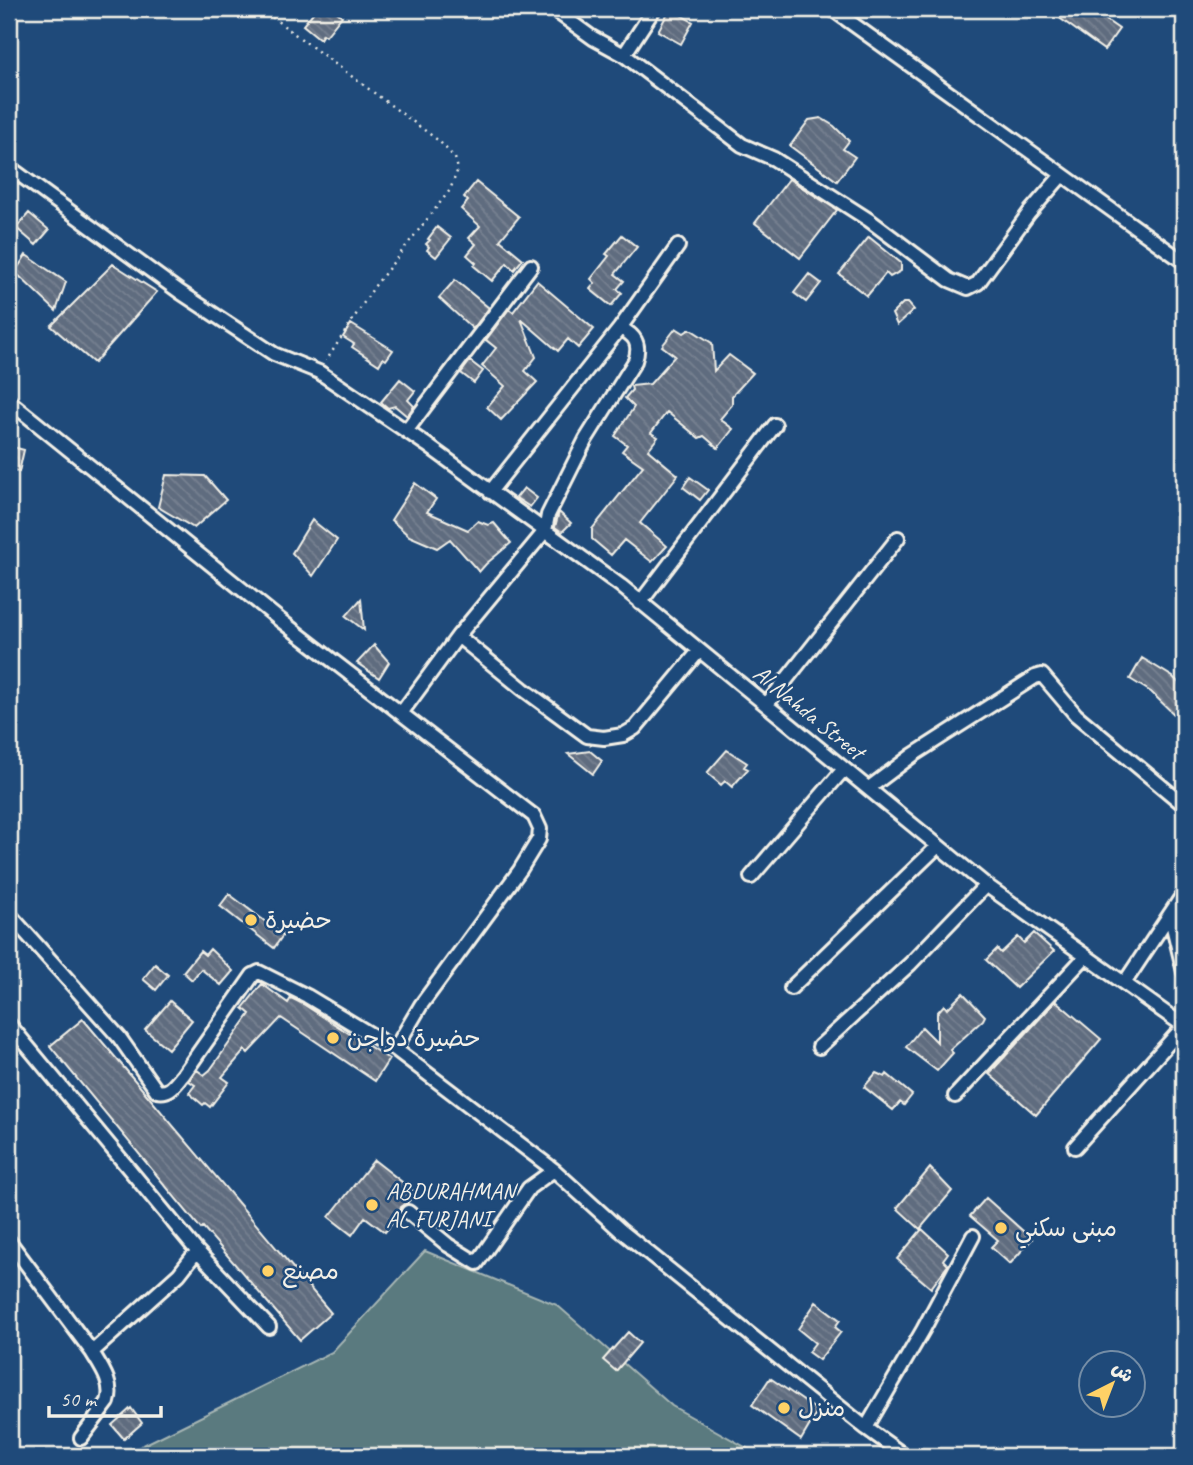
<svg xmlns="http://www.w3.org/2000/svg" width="1193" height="1465" font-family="Caveat,'Playpen Sans Arabic',sans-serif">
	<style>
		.green { fill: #5a7a7f; stroke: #a7b6b4; stroke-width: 2 }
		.building { fill: url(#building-back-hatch); stroke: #f4f1e8; stroke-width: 2 }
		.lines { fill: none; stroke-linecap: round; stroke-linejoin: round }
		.minor-casing { stroke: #f4f1e8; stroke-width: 18 }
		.path { stroke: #f4f1e8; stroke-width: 2.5; stroke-dasharray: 2 5; stroke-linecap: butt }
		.minor { stroke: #1f4a7a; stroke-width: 12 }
		.poi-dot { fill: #ffd166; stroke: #1f4a7a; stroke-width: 2.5 }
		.labels { text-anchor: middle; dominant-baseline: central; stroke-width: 5; stroke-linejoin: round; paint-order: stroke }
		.street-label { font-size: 24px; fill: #f4f1e8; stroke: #1f4a7a }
		.poi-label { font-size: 24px; fill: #f4f1e8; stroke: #1f4a7a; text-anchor: start }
	</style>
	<defs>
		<pattern id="building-back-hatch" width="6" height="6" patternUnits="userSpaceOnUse" patternTransform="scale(1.75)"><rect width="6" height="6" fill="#5f6c7f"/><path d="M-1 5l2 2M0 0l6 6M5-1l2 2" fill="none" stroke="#778191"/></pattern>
	</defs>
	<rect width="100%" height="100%" fill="#1f4a7a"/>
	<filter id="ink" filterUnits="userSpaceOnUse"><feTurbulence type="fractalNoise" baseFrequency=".0143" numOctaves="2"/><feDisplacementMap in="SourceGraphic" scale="14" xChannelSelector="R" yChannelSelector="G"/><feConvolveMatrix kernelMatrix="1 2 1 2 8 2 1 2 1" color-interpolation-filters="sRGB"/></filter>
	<g filter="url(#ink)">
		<path class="green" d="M425,1251L557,1305L672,1406L761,1456H121L332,1352Z"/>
		<path class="building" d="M316,9H333L342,16L326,36L323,34L320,39L303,25Z
			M670,9L693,22L681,44L658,31Z
			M1047,9H1090L1119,29L1104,50Z
			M821,118L834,126L849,141L843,149L855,157L837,181L790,146L809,120Z
			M789,179L837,210L800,258L755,223Z
			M476,182L519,217L500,240L523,259L514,270L507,263L492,281L474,266L476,263L467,255L476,244L469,238L480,226L461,209L468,201L464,197Z
			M29,213L49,230L36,245L16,228Z
			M437,227L451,238L436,257L427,250L429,247L426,244L430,240L428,239Z
			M622,235L637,247L615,274L624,281L617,289L622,293L611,306L590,289L595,283L591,279L609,256L606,254Z
			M869,237L901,263V271L890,277L886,273L867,296L839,274Z
			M26,255L66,282L56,311L15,272Z
			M113,264L157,292L94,363L51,326Z
			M809,274L821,283L806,302L794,293Z
			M455,280L489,308L473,329L439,298Z
			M537,281L594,329L578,348L568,339L558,351L521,319L536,357L525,371L537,382L501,420L487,407L505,386L482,366L496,348L486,340L509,309L513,312Z
			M903,303H908L914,310L897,325L892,314Z
			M351,324L393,350L386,360L383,358L379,365L352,347L354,344L343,337Z
			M676,328L684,333L690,329L712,343L714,371L729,355L753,373L732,396V405L720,419L733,429L718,448L704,436L699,438L667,412L651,433L658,437L648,450L678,475L640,523L667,546L652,562L624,540L611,555L592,539V529L643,466L622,451L627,445L615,436L634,407L625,398L632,390L631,386L650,384L675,356L662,346Z
			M470,361L483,371L474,383L461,373Z
			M400,379L415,391L408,400L414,406L407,416L395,406L388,408L381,402Z
			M9,446L24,450L19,472L9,469Z
			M166,475L205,476L226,500L194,528L158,507Z
			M690,477L708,490L700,500L683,487Z
			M415,483L436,499L427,512L468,530L478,521L488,525L494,523L511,543L486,564L479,572L450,539L437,548L409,536L391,520Z
			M524,488L537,498L530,507L516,498Z
			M559,512L571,523L562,532L555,527Z
			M312,520L337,540L313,576L292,553Z
			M361,599L364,630L346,616Z
			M374,645L389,662L379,678L357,663Z
			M1142,658L1173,677L1184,688V724L1151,692L1130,679Z
			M727,750L747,763L744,767L748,769L732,787L725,781L721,785L707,773Z
			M590,751L602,761L593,774L568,754Z
			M229,894L283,935L274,948L220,906Z
			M1034,933L1054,951L1016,988L986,960L997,949L1001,953L1018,937L1024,943Z
			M210,949L233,971L221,985L201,969L192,980L183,972L200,951L205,955Z
			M155,964L168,975L156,990L143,979Z
			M262,984L288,1003L291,998L303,1004L389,1059L375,1081L281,1018L248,1053L245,1050L222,1077L229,1082L210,1107L205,1103L203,1105L189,1093L195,1085L189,1081L197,1070L204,1075L210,1070L250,1014L243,1008Z
			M963,993L985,1016L983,1020L950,1050L953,1053L937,1071L906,1047L922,1027L937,1042V1013L944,1005L947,1009Z
			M170,1001L192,1020L168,1049L145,1030Z
			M1056,1001L1101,1039L1036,1115L989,1074Z
			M83,1019L331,1313L300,1340L203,1227L201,1229L50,1046Z
			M876,1073L885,1077L887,1074L912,1095L904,1105L900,1102L893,1110L864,1087Z
			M374,1160L416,1193L407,1203L401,1207L400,1213L385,1232L365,1217L352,1235L329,1217Z
			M930,1168L952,1191L920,1229L897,1208Z
			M986,1198L1032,1239L1010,1264L991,1247L998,1240L970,1216Z
			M922,1229L948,1253L943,1260L948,1265L931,1288L897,1259Z
			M816,1302L840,1320L835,1327L841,1332L819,1360L808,1352L815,1343L798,1329Z
			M628,1332L640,1343L616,1371L603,1360Z
			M770,1378L818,1411L801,1440L752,1405Z
			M131,1408L142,1423L124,1439L112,1425Z"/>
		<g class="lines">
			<defs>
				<path id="minor" d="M553,9L593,38L624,55L742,145L774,159L869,220L949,280L968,288L978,283L1029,213L1062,175
					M832,9L1184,262
					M624,55L654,9
					M9,167L180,292L274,354L319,372L427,445L621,586L986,885L1184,1026
					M620,328L678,246
					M9,401L280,620L534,816L540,829L539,839L520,870L421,1005L395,1049L554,1170L620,1230L866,1428L905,1456
					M407,430L531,266
					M640,603L775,425
					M458,636L523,689L587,736L604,738L623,735L635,728L699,651
					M767,704L898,538
					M402,712L458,636L545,531L548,515L586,439L635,361C641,344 635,335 620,328L490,492
					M869,788L913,755L1035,677L1042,675L1076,715L1184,805
					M751,877L844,769
					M9,914L119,1037L157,1091C170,1094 175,1084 183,1075L253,975L259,972L307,996L395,1049
					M1170,914L1184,972
					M1125,982L1184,893
					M791,988L938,846
					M9,1024L197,1251L269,1327
					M819,1047L910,964L986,885
					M955,1096L1085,957
					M1075,1147L1184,1026
					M408,1212L448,1245L477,1263L529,1188L554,1170
					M9,1241L92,1352L179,1274L197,1251
					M866,1428L923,1330L973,1236
					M81,1438L108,1402C114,1384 101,1367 92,1352"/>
			</defs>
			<use href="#minor" class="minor-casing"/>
			<path class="path" d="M261,9L439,141L455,158L458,169L450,190L374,287L326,361"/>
			<use href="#minor" class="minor"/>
		</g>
	</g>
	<g class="poi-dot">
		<circle cx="251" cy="920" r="7"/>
		<circle cx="333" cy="1038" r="7"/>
		<circle cx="372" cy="1205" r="7"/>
		<circle cx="1001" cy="1228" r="7"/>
		<circle cx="268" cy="1271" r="7"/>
		<circle cx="784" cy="1408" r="7"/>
	</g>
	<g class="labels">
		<g class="street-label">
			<text transform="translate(809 712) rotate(39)">Al Nahda Street</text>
		</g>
		<g class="poi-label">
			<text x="265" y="920">حضيرة</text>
			<text x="347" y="1038">حضيرة دواجن</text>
			<text x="386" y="1191">ABDURAHMAN<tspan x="386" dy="28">AL FURJANI</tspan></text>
			<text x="1015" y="1228">مبنى سكني</text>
			<text x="282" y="1271">مصنع</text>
			<text x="798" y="1408">منزل</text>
		</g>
	</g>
	<rect width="1193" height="1465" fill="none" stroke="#1f4a7a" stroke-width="35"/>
	<rect x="18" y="18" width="1158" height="1430" fill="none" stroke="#f4f1e8" stroke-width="2.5" filter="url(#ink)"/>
	<g transform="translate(1112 1384) rotate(42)"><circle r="33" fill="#1f4a7a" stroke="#748da6" stroke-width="2"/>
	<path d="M0-5L12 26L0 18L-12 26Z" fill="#ffd166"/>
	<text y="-10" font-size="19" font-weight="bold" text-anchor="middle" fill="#f4f1e8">ش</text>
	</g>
	<path d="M49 1406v10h112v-10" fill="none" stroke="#f4f1e8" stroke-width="3.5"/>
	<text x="60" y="1406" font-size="21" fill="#f4f1e8" stroke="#1f4a7a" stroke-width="5" paint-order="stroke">50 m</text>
</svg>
